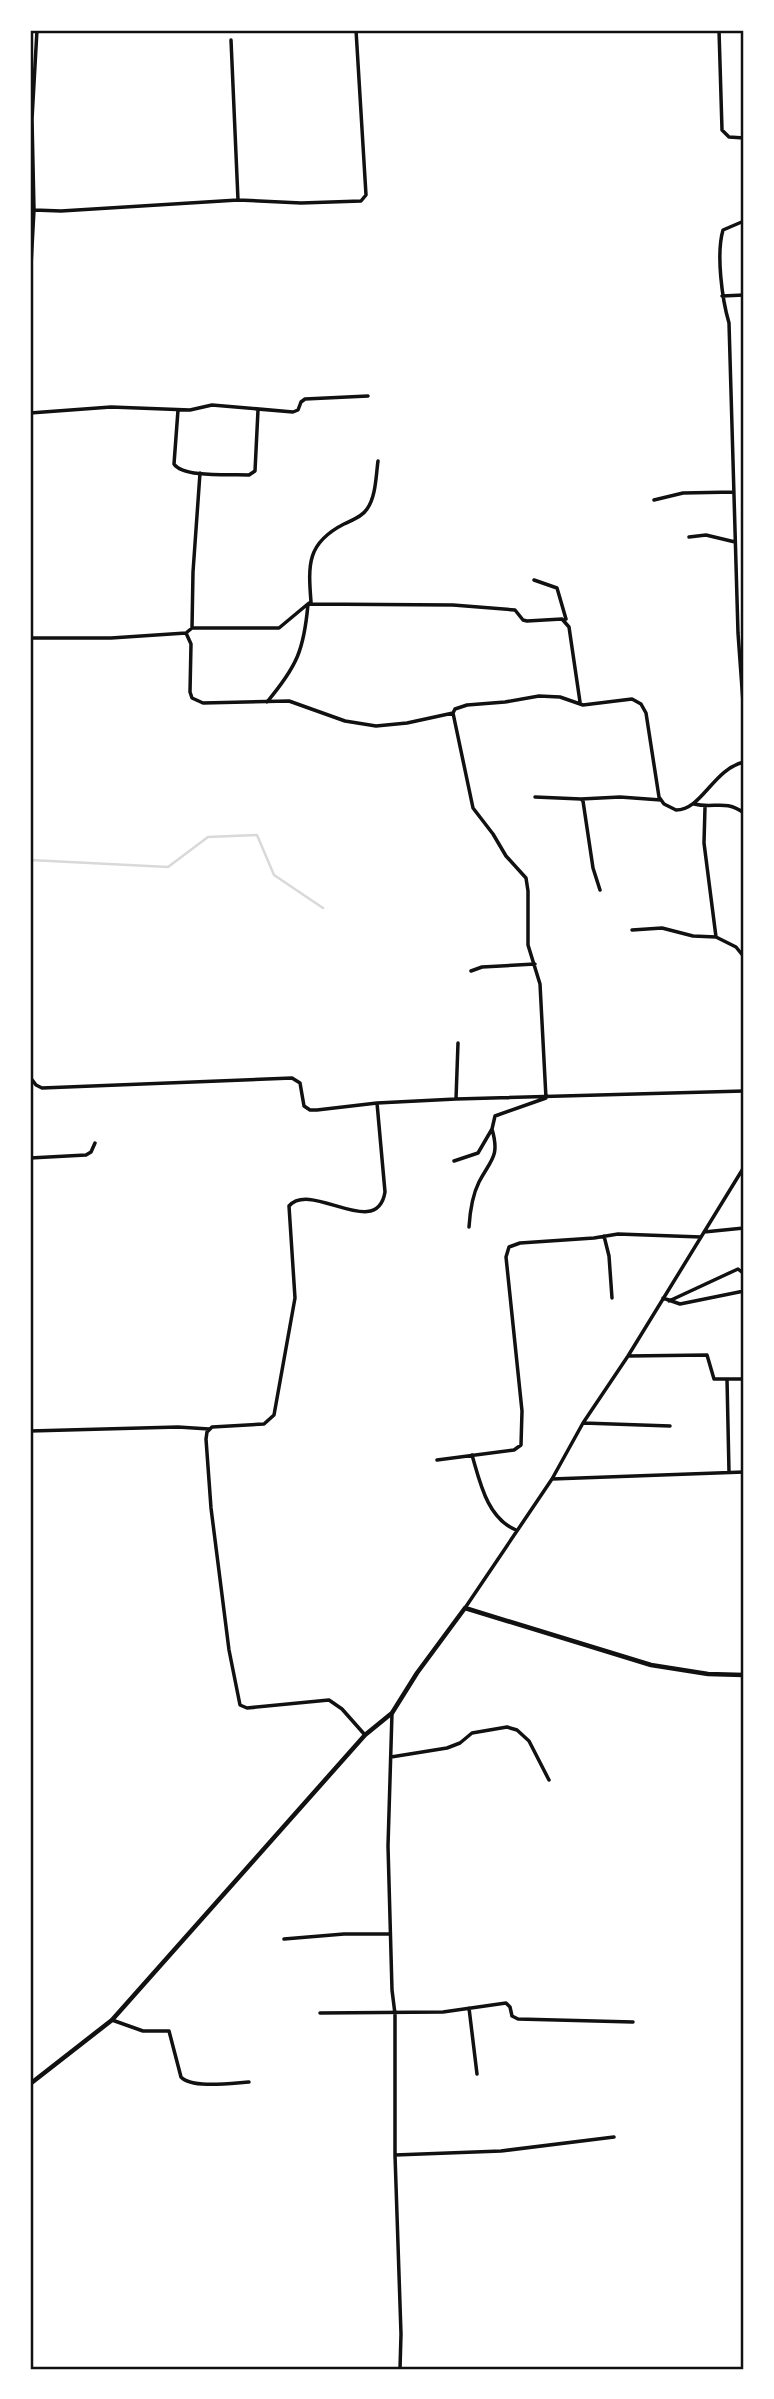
<svg xmlns="http://www.w3.org/2000/svg" width="774" height="2399" font-family="Overpass,sans-serif">
	<style>
		.lines { fill: none; stroke-linecap: round; stroke-linejoin: round }
		.stream { stroke: #d9d9d9; stroke-width: 2.5 }
		.minor { stroke: #111; stroke-width: 3.5 }
		.tertiary { stroke: #111; stroke-width: 4.5 }
		.neatline { fill: none; stroke: #111; stroke-width: 2.5 }
	</style>
	<rect width="100%" height="100%" fill="#fff"/>
	<g class="lines">
		<path class="stream" d="M30,860L168,867L208,837L257,835L274,875L323,908"/>
		<path class="minor" d="M719,30L722,130L729,137L744,138
			M231,40L238,200
			M34,210L61,211L238,200L301,203L361,201L366,195L356,30
			M744,221L723,230C716,254 722,299 729,323L738,633L744,716
			M30,284L34,210L32,119L37,30
			M722,296L744,295
			M178,410L174,464C183,478 232,474 249,475L255,471L258,410
			M30,413L111,407L190,410L212,405L293,412L298,410L301,402L305,399L368,396
			M200,473L193,572L192,628L186,633L191,644L190,692L192,698L203,703L289,701L345,721L376,726L407,723L453,713L455,709L467,705L505,702L539,696L560,697L583,705L632,699L641,704L646,713L659,797L664,804L676,810C702,810 713,769 744,762
			M654,500L683,493L734,492
			M689,537L706,535L735,542
			M534,580L557,588L566,619
			M308,604L453,605L515,610L523,620L527,621L562,619L569,627L580,702
			M192,628H279L309,603
			M30,638H111L186,633
			M267,702C297,666 304,650 308,604L311,602C308,564 307,543 344,524C352,520 362,517 367,509C376,497 376,475 378,461
			M453,713L473,808L493,834L506,856L526,878L528,891V945L540,984L546,1098L495,1116L492,1129L478,1153L454,1161
			M535,797L581,799
			M694,804C714,809 725,799 744,813
			M705,807L704,843L716,937L736,947L744,957
			M600,890L593,868L583,801L581,799L620,797L661,800
			M632,930L662,928L693,936L716,937
			M471,971L482,967L535,964
			M30,1077L36,1085L42,1088L292,1078L300,1083L304,1106L310,1110H317L377,1103L456,1099L744,1091
			M456,1099L458,1043
			M30,1158L86,1155L91,1152L95,1143
			M469,1227C470,1211 472,1196 479,1182C491,1159 500,1157 492,1129
			M704,1232L744,1228
			M604,1236L609,1256L612,1298
			M663,1298L680,1304L744,1291
			M669,1301L738,1269L743,1273L744,1291
			M628,1356L707,1355L714,1379H744
			M727,1379L729,1472
			M583,1423L670,1426
			M30,1431L178,1427L209,1429
			M472,1455C480,1482 487,1518 516,1530
			M437,1460L514,1450L521,1445L522,1411L506,1257L509,1247L520,1243L594,1238L618,1234L701,1237
			M552,1479L744,1472
			M465,1608L552,1479L583,1423L628,1356L744,1167
			M392,1713L388,1846L392,1990L395,2014V2155L401,2334L400,2369
			M365,1735L342,1709L329,1700L247,1708L240,1705L229,1650L211,1508L206,1439L207,1432L212,1427L264,1424L274,1415L295,1298L289,1206C311,1180 377,1241 385,1192L377,1103
			M391,1757L447,1748L460,1743L472,1733L507,1727L517,1730L529,1741L549,1780
			M284,1939L344,1934H390
			M469,2008L477,2074
			M320,2013L443,2012L506,2003L510,2007L512,2016L518,2019L633,2022
			M112,2020L143,2031H169L181,2077C192,2089 233,2083 249,2082
			M395,2155L501,2151L614,2137"/>
		<path class="tertiary" d="M30,2084L112,2020L365,1735L392,1713L417,1673L465,1608L651,1665L708,1674L744,1675"/>
	</g>
	<rect width="774" height="2399" fill="none" stroke="#ffffff" stroke-width="63"/>
	<rect x="32" y="32" width="710" height="2336" class="neatline"/>
</svg>
